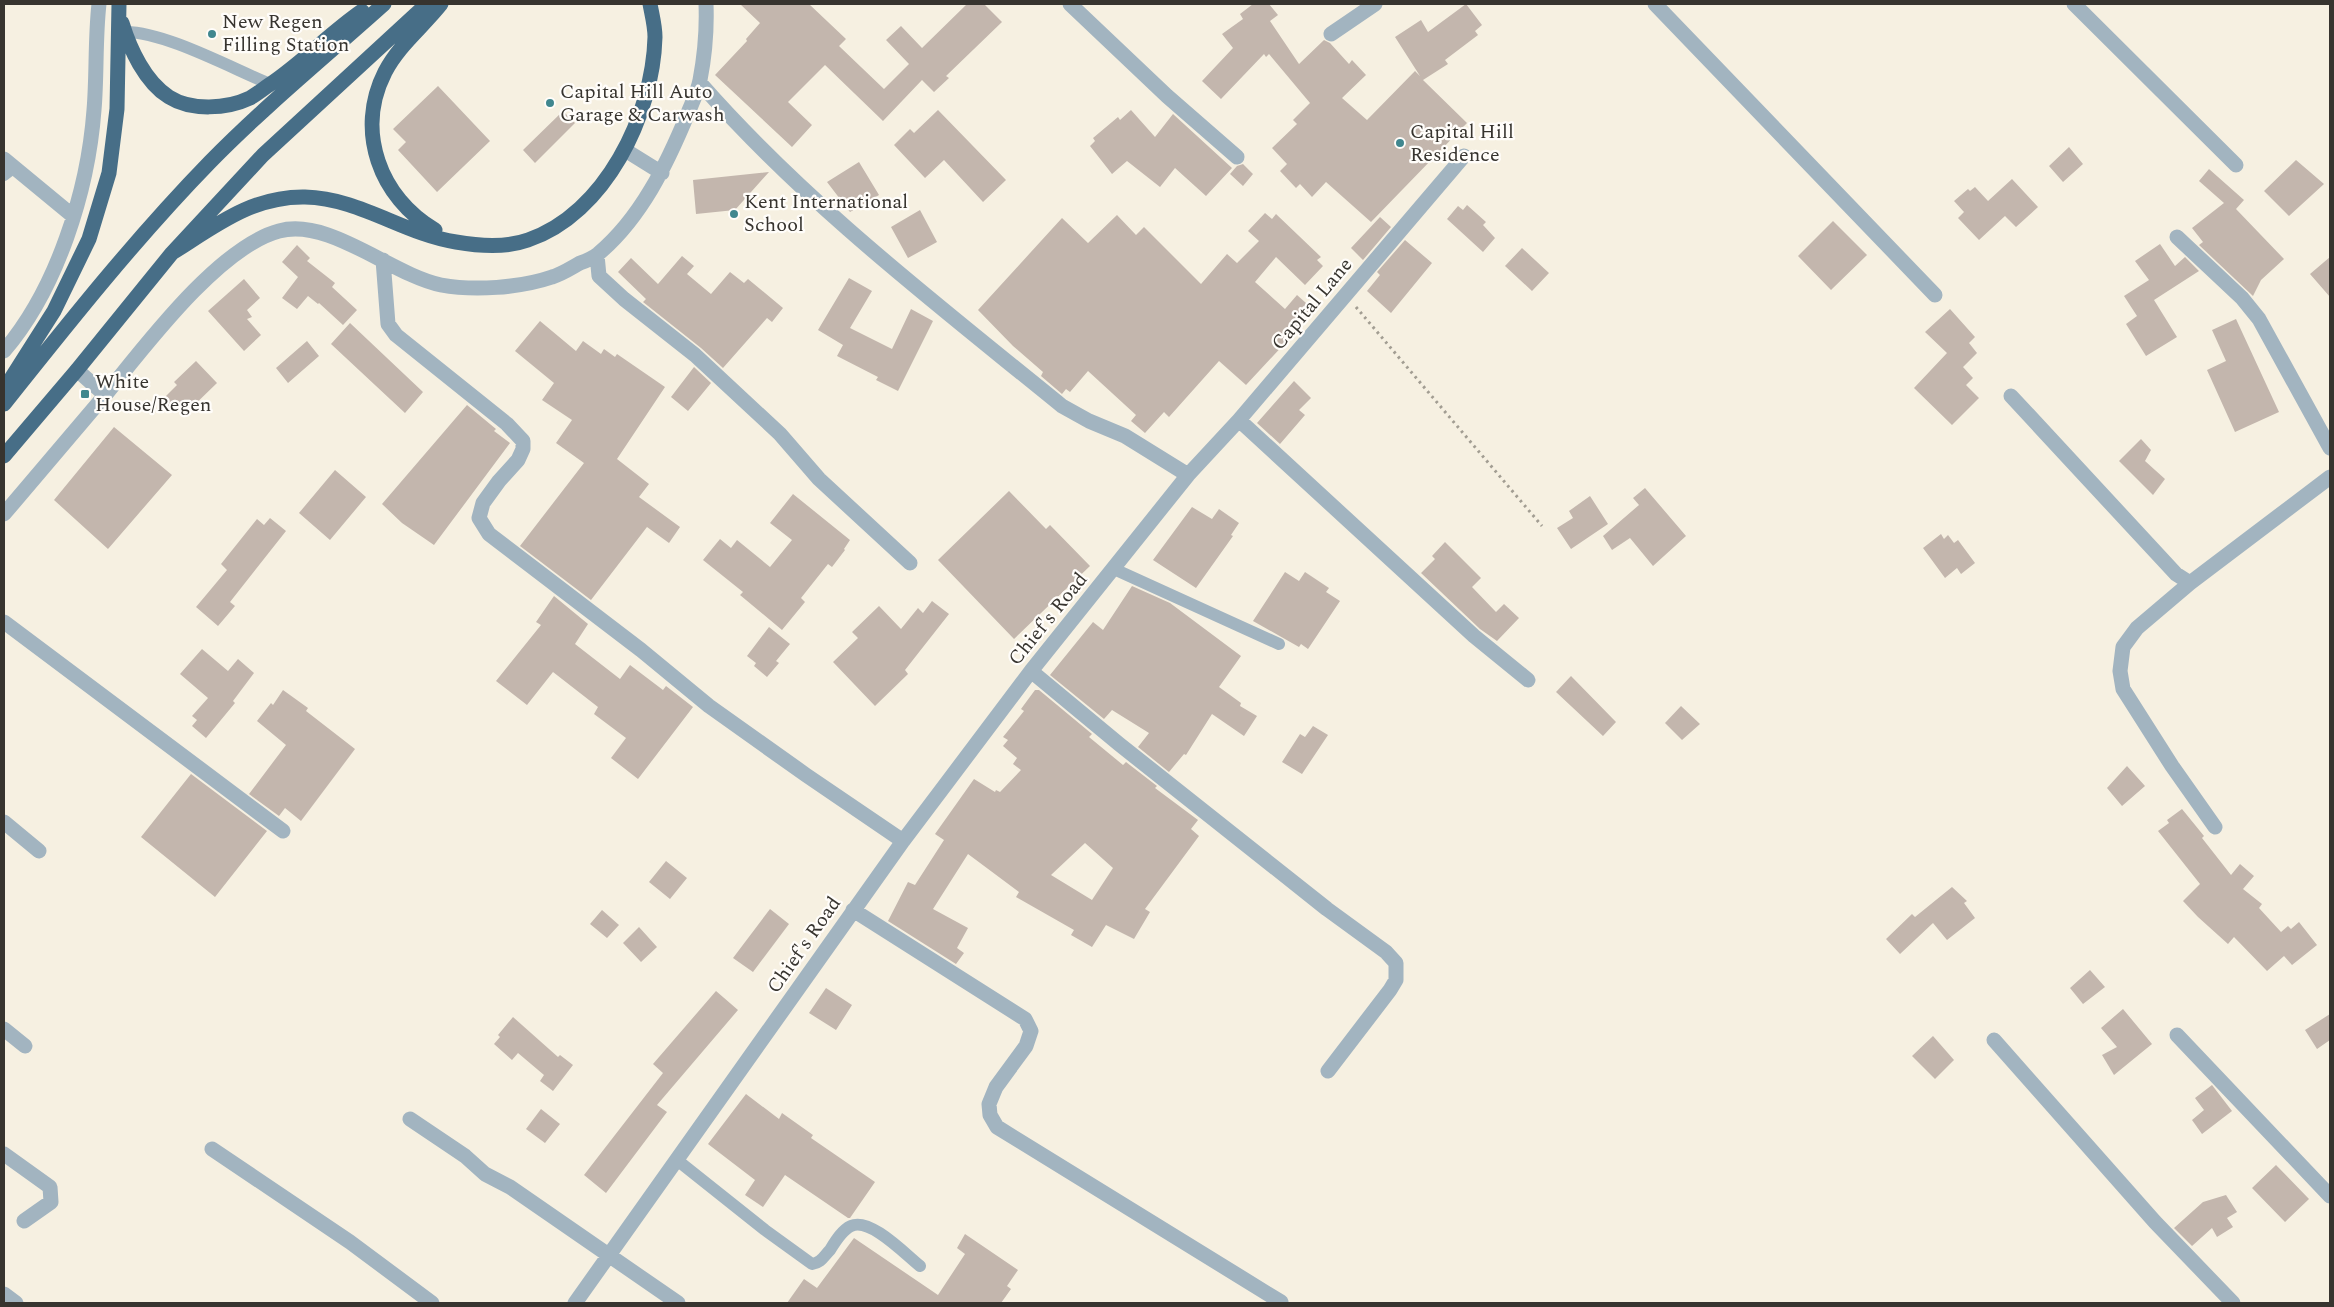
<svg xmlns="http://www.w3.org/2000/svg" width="2334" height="1307" font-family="Spectral,serif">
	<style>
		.building { fill: #c3b6ad; fill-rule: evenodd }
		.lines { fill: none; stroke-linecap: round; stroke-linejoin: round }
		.path { stroke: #a29d92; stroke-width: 3; stroke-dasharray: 2.5 4; stroke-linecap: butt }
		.lane { stroke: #a2b4c0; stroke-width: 12 }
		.street { stroke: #a2b4c0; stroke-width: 15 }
		.highway { stroke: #476e87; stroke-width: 15 }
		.poi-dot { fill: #40878f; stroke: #fffdfa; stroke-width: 2 }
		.labels { text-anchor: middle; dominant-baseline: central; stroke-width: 4.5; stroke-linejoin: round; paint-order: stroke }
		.poi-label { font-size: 20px; fill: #37342f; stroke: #fffdfa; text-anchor: start }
		.street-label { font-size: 20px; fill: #37342f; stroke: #fffdfa }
	</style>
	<rect width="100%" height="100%" fill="#f6f0e1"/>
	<path class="building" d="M740,4H809L846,39L839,46L884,89L909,64L886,40L901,26L922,48L967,4H984L1002,22L946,76L949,78L934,92L922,80L883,121L825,65L788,102L812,125L792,147L715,75L747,41L746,39L760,23Z
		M1253,4H1269L1278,15L1270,21L1299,64L1324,40L1330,43L1349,64L1352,60L1366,75L1342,98L1367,120L1415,71L1420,76L1395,37L1421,20L1428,32L1466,4L1482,25L1475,31L1478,35L1445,60L1448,64L1423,80L1467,123L1371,222L1326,182L1312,197L1300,184L1296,188L1280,171L1287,164L1272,148L1297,124L1293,120L1310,103L1269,54L1266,57L1264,54L1221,99L1202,81L1233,48L1222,34L1243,19L1240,14Z
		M438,86L490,141L437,192L398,150L406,142L393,129Z
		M938,110L1006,180L983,202L944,160L925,178L894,145L910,129L914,133Z
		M1131,110L1155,137L1173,114L1232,168L1206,196L1175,168L1160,187L1127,161L1112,174L1090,146L1095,141L1093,138L1118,117L1120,120Z
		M563,111L575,123L535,163L523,150Z
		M2069,147L2083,164L2063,182L2049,166Z
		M2296,160L2324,184L2289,216L2264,191Z
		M859,162L879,195L850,212L827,182Z
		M1243,164L1253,174L1243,186L1230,174L1237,166Z
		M2209,169L2244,200L2236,209L2284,259L2261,280L2253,296L2199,245L2203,242L2192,228L2224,203L2199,181Z
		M769,172L735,210L696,214L693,180Z
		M2012,179L2038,207L2016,227L2005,216L1979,240L1958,218L1964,212L1954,201L1968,189L1970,191L1975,187L1988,201Z
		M1467,205L1486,222L1483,225L1495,238L1483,252L1447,219L1458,206L1463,210Z
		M920,210L937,242L908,258L891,227Z
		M1265,213L1272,219L1276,214L1321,257L1317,260L1323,266L1305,285L1276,257L1255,282L1285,309L1297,295L1315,311L1246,385L1219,361L1169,417L1164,412L1145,433L1131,421L1136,415L1088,371L1070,392L1066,389L1062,394L1041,376L1043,372L1013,346L978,310L1062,218L1088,243L1117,215L1136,235L1144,227L1201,284L1227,254L1237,263L1259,241L1248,231Z
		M1380,217L1391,227L1363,260L1351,248Z
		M1833,221L1867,255L1831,290L1798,256Z
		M1405,240L1432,263L1391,313L1367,291L1380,275L1377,272Z
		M2160,244L2175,266L2185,257L2199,271L2154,300L2177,337L2146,356L2126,324L2137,316L2124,296L2149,280L2135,261Z
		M297,245L310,258L307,261L335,283L332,287L357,310L343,325L319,303L318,304L308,296L297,309L282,298L298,277L282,262Z
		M1522,248L1549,273L1532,291L1505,266Z
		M682,256L694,266L687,274L711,294L730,272L744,283L748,279L783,308L772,322L767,318L723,368L701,348L643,302L646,299L618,272L631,258L658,284Z
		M2330,257V297L2310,274Z
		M849,278L872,291L850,328L892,349L911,309L933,321L898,391L876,380L878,377L837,356L843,345L818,330Z
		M244,279L260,298L247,310L252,317L247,319L261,335L244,351L208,311Z
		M1950,309L1975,337L1969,343L1977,353L1963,367L1973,378L1966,385L1979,398L1952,425L1914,388L1947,353L1925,332Z
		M2236,319L2279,412L2235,432L2207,370L2226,361L2212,330Z
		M540,321L576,351L583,341L601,354L604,349L615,357L617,354L665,387L617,459L649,484L639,497L680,527L669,543L647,527L591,600L520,546L584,463L556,443L572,420L542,400L554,383L515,351Z
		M350,323L423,392L405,413L331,344Z
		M307,341L319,356L288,383L276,368Z
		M196,361L217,383L185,414L179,408L173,413L161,401L177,385L174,382Z
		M694,367L711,383L688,411L671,397Z
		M1294,381L1311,398L1299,410L1305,415L1280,444L1257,423Z
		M467,405L496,429L494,431L510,443L434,545L402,523L382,504Z
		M114,427L172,475L108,549L54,500Z
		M2141,439L2151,450L2145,461L2165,479L2153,495L2119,461Z
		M335,470L366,497L330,540L299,513Z
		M1645,488L1686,536L1653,566L1630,538L1612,550L1603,536L1639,505L1633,498Z
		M1009,491L1046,529L1050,525L1090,566L1014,639L938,560Z
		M793,494L850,540L844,549L845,550L832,567L828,564L801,598L805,602L782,630L740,595L743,592L703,560L720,539L731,548L737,540L770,567L792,540L770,523Z
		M1590,496L1608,524L1571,549L1557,528L1573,518L1569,511Z
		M1192,507L1212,519L1219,509L1239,523L1231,535L1233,536L1196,588L1153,560Z
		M270,518L286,531L230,602L235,606L218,626L196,607L227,570L221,564L257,519L264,525Z
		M1941,534L1944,539L1948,535L1954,543L1958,540L1975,563L1961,574L1957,568L1945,578L1923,548Z
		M1445,542L1481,578L1472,587L1496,612L1504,604L1519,618L1497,641L1480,629L1421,573L1435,559L1432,556Z
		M1285,572L1299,581L1305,572L1329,588L1326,592L1340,601L1308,649L1301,644L1299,647L1253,621Z
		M1132,586L1170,603L1241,656L1219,687L1241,703L1240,706L1257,716L1244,736L1212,714L1186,755L1184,754L1169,772L1138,747L1149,733L1112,710L1104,719L1050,675L1093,622L1103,630Z
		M554,596L588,624L575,644L620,679L630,665L663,690L666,686L693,707L638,779L611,758L626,738L594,714L598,707L553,672L527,705L496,681L541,625L536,622Z
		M932,601L949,614L905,670L908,674L875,706L833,662L858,638L852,632L879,606L901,629L918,608L923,613Z
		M769,627L790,644L776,661L779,663L767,677L754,666L756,663L747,656Z
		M202,649L228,671L238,659L254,673L233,701L235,703L206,738L192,726L197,720L192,716L208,698L180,674Z
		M1571,676L1616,722L1603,736L1556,692Z
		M283,690L308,708L306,711L355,749L301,821L285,808L279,816L249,794L286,745L257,721L271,703L273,705Z
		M1035,690H1039L1092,734L1089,737L1123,765L1126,762L1157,786L1155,788L1198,820L1191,829L1199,836L1145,909L1150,912L1134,939L1106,925L1092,947L1071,935L1074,930L1016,897L1019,892L968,854L933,909L968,928L957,948L964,953L956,964L888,921L908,882L915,885L944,840L935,834L974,779L995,792L996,790L1000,792L1021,770L1013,764L1017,758L1003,746L1008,740L1003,737L1024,711L1021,709ZM1085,843L1113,868L1092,900L1051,875Z
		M1681,706L1700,724L1682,740L1665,723Z
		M1313,726L1328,735L1302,774L1282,762L1300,734L1305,737Z
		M2127,766L2145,786L2122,806L2107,788Z
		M191,774L267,831L215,897L141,837Z
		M2182,809L2204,836L2202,838L2231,875L2240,864L2254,876L2243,889L2262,904L2259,908L2281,932L2288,926L2291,929L2299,922L2317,945L2292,965L2284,956L2267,971L2234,937L2228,944L2198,917L2183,901L2200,884L2158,831L2169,823L2167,820Z
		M666,861L687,878L670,899L649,882Z
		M1952,887L1967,901L1964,903L1975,918L1947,940L1933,923L1900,954L1886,939L1912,914L1915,917Z
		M770,909L789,924L753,972L733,958Z
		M602,910L619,925L607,938L590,924Z
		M639,927L657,947L641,962L623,943Z
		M2090,970L2105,987L2083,1004L2070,988Z
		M826,988L852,1005L836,1030L809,1013Z
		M716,991L738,1010L657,1105L667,1112L606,1193L584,1175L663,1073L653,1064Z
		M2123,1009L2152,1044L2114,1075L2102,1055L2117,1047L2101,1028Z
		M2330,1014V1040L2317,1049L2305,1030Z
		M513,1017L558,1057L560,1055L573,1065L553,1091L540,1081L544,1075L518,1053L512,1060L494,1044L500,1037L498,1035Z
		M1933,1036L1954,1060L1935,1079L1912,1056Z
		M2212,1085L2232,1111L2202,1134L2192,1120L2204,1110L2195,1098Z
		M746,1094L779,1119L782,1113L813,1135L811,1138L875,1182L850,1218H848L785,1175L763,1207L745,1195L755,1180L708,1144Z
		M541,1109L560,1124L545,1143L526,1129Z
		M2276,1165L2309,1199L2285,1222L2252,1188Z
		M2226,1195L2237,1212L2227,1218L2233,1227L2217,1237L2212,1228L2192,1246L2174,1228L2203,1202Z
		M965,1234L1018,1270L1007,1286L1011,1289L1001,1303H787L804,1279L817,1288L854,1238L938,1295L965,1254L957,1248Z"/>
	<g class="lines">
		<path class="path" d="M1356,307L1542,526"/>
		<path class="lane" d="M125,32C163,31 233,69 270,84
			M4,175L13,168
			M1114,569L1279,644
			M677,1160L765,1230L812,1264C821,1263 824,1256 830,1250C835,1242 842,1230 851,1226C870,1217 905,1254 920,1266"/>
		<path class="street" d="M1070,4L1167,96L1237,157
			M1655,4L1935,295
			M2074,4L2236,165
			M1331,34L1375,4
			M625,150L662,173
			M4,159L73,216
			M2177,237L2242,298L2259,319L2330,448
			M597,255L599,276L624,299L695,355L780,434L819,479L910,563
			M383,260L388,324L396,335L507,424L523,441V449L518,460L499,481L483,503L479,518L489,534L641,650L709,706L806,775L903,841
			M4,351C57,289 88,191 94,110C97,75 95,39 99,4
			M77,370L105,395
			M2011,396L2176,574L2190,583
			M1239,420L1474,636L1528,680
			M1188,475L1239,420L1464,156
			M4,514C38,474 72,434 106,394C145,346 219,247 279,231C329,217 392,275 441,285C474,291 520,288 552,277C562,274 571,268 580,263C586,261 593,258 598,254C641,218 667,164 688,113C692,103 698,91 700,80C705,54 707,30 706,4
			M4,622L283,831
			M1031,671L1119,744L1327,909L1386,952L1396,963V980L1390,990L1328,1071
			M4,822L39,851
			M2215,827L2172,766L2123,689L2120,671L2123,647L2137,628L2190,583L2330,477
			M853,910L1025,1019L1031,1031L1026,1046L996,1087L989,1104L990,1115L997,1127L1281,1302
			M4,1029L25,1046
			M2177,1035L2330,1196
			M1994,1040L2155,1222L2233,1303
			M410,1119L465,1156L485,1174L510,1187L678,1303
			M212,1149L350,1242L432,1303
			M4,1154L50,1187L51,1202L24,1221
			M4,1294L16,1303
			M575,1303L903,841L1031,671L1188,475L1125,436L1089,421L1062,406C937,304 807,205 700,83"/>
		<path class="highway" d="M122,23C130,49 145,82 169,97C191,111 227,109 250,98C257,94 263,89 269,85C302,63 330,33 362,11
			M435,230C380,198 355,131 385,72C399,45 423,27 441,4
			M172,253C215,226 252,196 305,197C359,198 404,234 456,242C479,246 506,248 528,240C605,214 653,115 655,37C655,26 652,15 650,4
			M5,388L54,311L89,239L109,173L117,109L119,4
			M4,404C70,321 136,238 210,162C265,106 326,56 384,4
			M4,456L77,370L172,253L263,155L427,4"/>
	</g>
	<g class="poi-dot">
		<circle cx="212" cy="34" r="5"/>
		<circle cx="550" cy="103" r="5"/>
		<circle cx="1400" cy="143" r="5"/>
		<circle cx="734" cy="214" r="5"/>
		<rect x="80" y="389" width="10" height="10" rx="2.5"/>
	</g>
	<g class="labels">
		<g class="poi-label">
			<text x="222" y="22">New Regen<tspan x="222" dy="23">Filling Station</tspan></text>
			<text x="560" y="92">Capital Hill Auto<tspan x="560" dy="23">Garage &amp; Carwash</tspan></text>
			<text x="1410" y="132">Capital Hill<tspan x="1410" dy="23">Residence</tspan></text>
			<text x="744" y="202">Kent International<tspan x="744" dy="23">School</tspan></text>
			<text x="95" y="382">White<tspan x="95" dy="23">House/Regen</tspan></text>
		</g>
		<g class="street-label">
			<text transform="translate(1312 304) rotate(-50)">Capital Lane</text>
			<text transform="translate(1048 619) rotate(-51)">Chief's Road</text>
			<text transform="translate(804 945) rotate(-55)">Chief's Road</text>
		</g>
	</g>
	<rect width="2334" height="1307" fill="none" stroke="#37342f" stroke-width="10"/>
</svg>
